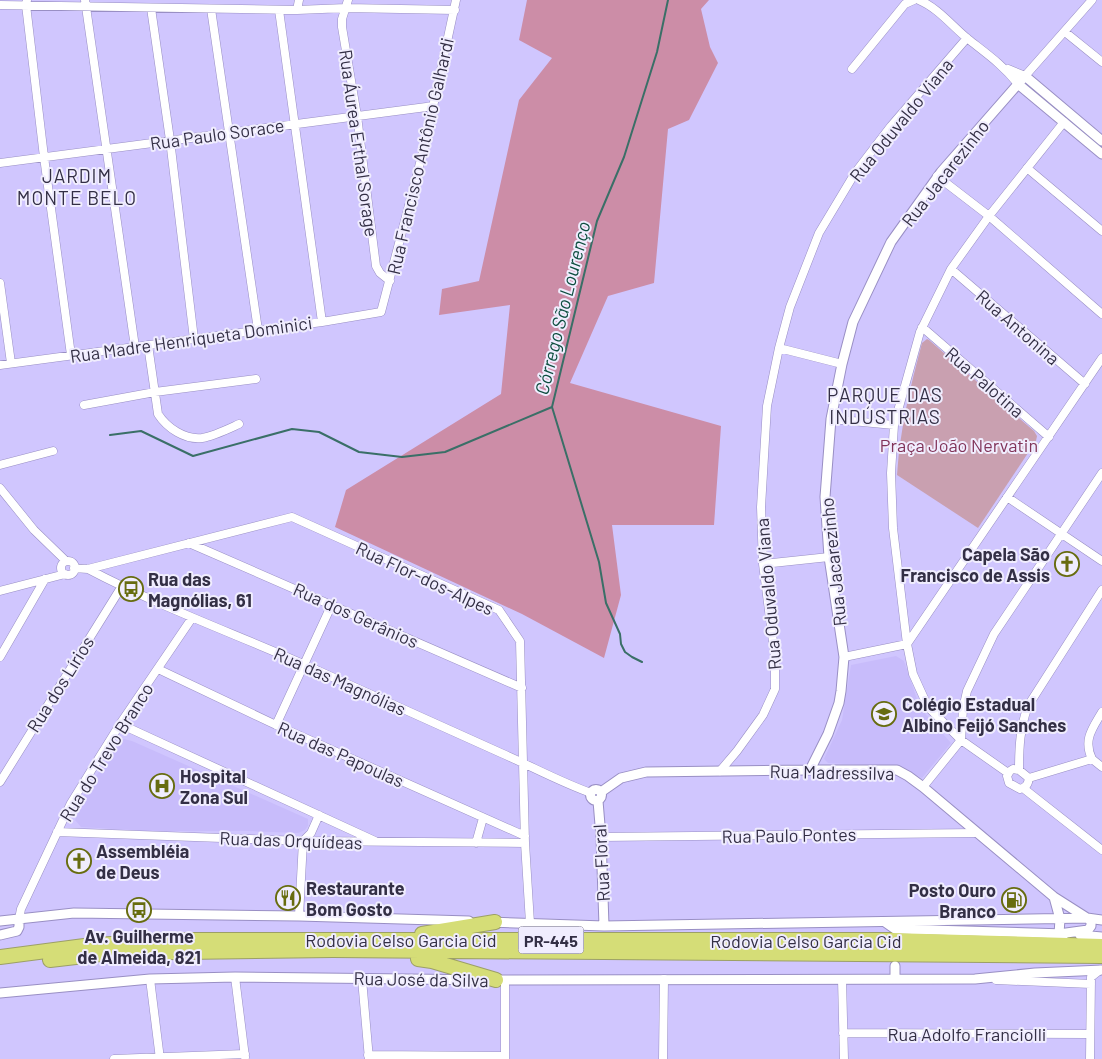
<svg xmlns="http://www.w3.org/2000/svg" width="1102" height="1059" font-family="Barlow,sans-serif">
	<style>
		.built { fill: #c8bcfb }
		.green { fill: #c9a0b0 }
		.forest { fill: #cc8da7 }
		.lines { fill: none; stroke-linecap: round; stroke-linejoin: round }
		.stream { stroke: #3a6f67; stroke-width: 2 }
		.minor-casing { stroke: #998fc4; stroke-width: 9 }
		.tertiary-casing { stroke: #998fc4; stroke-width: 11 }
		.motorway-casing { stroke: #9ca066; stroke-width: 16 }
		.minor { stroke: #fff; stroke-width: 8 }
		.tertiary { stroke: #fff; stroke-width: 9 }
		.motorway { stroke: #d5dd77; stroke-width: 14 }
		.labels { text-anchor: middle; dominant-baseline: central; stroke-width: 4; stroke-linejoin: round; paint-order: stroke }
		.shield { fill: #f0edfe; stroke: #6c687c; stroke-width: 1 }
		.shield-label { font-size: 16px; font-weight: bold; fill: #332f45 }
		.street-label { font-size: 18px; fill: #332f45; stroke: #f0edfe }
		.park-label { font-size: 18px; fill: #813459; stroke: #f0edfe }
		.poi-label { font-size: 18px; font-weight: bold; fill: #332f45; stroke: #f0edfe; text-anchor: start }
		.neighbourhood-label { font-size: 19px; letter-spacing: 1px; fill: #332f45; stroke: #f0edfe }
		.water-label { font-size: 19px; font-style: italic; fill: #0d4e3f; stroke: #f0edfe }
	</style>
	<rect width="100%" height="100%" fill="#d0c6fe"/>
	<path class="built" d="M896,656L904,661L920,708L951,743L922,778L900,767L828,763L824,759L842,720L851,665Z
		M124,739L132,741L308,819V826L305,830L298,833L247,831H147L81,827L75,820L81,808L76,806L119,742Z"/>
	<path class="green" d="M927,339L929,340L1034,431L1037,436L1036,441L978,528L897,475C900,428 910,388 922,343Z"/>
	<path class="forest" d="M527,0H709L701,9L710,47L718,63L689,120L668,129L654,283L608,296L570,383L721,426L714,525H612L621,595L604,658L522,614L335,527L346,490L501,394L510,305L439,315L442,289L479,281L519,100L552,58L519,40Z"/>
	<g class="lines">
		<path class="stream" d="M552,407L599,562L606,603L620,634L621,644L625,652L632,657L642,662
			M110,435L141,431L193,456L292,429L319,432L359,452L402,457L445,452L552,407L597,221L624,157L657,52L668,0"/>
		<defs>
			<path id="minor" d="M27,0L26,5L44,157L71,355
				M85,0L135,347
				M348,0L342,19V27L357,116L376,266L380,273L390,281
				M919,0C938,8 952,26 968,39C987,54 1003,65 1018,84
				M0,5L297,10L346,8L455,10
				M151,8L170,140L194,339
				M211,9L258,330
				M279,10L322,322
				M297,10L299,0
				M1065,32L1102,62
				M852,69L905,4L914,0
				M1008,69L1025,76L1092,0
				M0,163L434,106
				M1027,168L1102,231
				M937,176L989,216L1102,314
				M951,269L1085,384
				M0,283L11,363
				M922,327L1049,437
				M148,345L158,414C167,428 185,440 202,438C214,436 228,429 239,424
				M779,348L842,364
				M0,365L322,322L381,312L425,144L456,0
				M84,405L155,392L256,379
				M831,419L894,425
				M0,465L53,451
				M0,488L34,530L66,561
				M1007,497L1102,561
				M189,543L522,688
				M61 568a7 7 0 1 1 14 0a7 7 0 1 1-14 0Z
				M763,564L829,557
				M74,568L88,569L292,517L499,610L520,641L525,843L530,923
				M88,569C164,609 244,637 321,672C381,699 441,726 501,753C531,766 560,782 591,793
				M0,591L65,574
				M0,657L45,579
				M844,657L907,644L1102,358
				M158,669L276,725L525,836
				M120,724L375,841
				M276,725L332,604
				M1092,759L1102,767
				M1013,769L1019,770L1029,778C1028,785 1026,787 1020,789L1009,783L1007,776L1010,771Z
				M1019,770C1019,748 1020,727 1028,706L1102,590
				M720,771L737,751L763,715L775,689V657L763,564L761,507L767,406L779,348L790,307L819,233L855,173L891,126L967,38
				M1008,773L961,740L928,707L913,674L907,644L893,528L891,473L894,425L920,332L951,269L989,216L1064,122
				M1029,778L1092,759C1083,740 1092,729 1102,712
				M0,782L122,586
				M923,787L961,740L963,709L967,691L994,634L1102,473
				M1023,788L1102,850
				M57,832L303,841L525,843
				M601,837L977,833
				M476,843L483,818
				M299,916L303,841L311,833L319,815
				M19,919L21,909L71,803L120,724L192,618
				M235,977L245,1057
				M150,979L160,1059
				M362,979L369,1059
				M842,979L844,1059
				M996,980L1091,984
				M843,1033L1090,1034
				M368,1055L505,1056
				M114,1059L245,1054
				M505,1059V980
				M663,1059L664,979
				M1090,1059L1091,977L1100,970"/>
			<path id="tertiary" d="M1018,84L1102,154
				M810,770L828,734L839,703L841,691L844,657L829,557L825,497L831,419L842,364L853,322L891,242L941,172L1025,76L1102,141
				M590.5 795a5.5 5.5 0 1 1 11 0a5.5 5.5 0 1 1-11 0Z
				M601,792L621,778L646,772L810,770H897L908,776L923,787L1054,897L1087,918L1091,921V926L1088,930L1059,934L1060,919L1054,897
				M598,801L601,837L604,926
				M0,921L74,913L299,916L469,921
				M490,922L604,926L1087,918L1102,920
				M885,922L895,929L1065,934
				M0,935L17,931L19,927V919
				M1080,935L1102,937
				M895,966V979
				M0,993L150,979L235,977L496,980L975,979L1035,973L1102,970"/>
			<path id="motorway" d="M422,934L495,922
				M0,957L92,945L191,940H890L1102,946
				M418,959L432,961L496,980
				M50,960L110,953L333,950L1102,956"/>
		</defs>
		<use href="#minor" class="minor-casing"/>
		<use href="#tertiary" class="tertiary-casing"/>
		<use href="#motorway" class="motorway-casing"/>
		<use href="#minor" class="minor"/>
		<use href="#tertiary" class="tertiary"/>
		<use href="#motorway" class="motorway"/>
	</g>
	<defs>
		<symbol id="church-ring" viewBox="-11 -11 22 22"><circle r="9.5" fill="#f0edfe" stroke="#676c0f" stroke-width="1.5"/><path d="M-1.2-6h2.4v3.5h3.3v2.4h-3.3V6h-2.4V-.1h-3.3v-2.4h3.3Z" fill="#676c0f"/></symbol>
		<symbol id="bus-ring" viewBox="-11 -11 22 22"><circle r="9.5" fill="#f0edfe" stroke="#676c0f" stroke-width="1.5"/><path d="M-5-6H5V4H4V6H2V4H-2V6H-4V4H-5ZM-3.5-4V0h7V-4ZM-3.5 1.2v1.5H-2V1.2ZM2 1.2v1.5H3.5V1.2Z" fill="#676c0f"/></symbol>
		<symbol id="school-ring" viewBox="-11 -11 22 22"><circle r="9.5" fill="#f0edfe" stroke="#676c0f" stroke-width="1.5"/><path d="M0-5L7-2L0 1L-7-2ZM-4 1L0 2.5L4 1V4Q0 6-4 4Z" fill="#676c0f"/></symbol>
		<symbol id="hospital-ring" viewBox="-11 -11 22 22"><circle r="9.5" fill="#f0edfe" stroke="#676c0f" stroke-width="1.5"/><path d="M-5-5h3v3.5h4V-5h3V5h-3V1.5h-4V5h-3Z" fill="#676c0f"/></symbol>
		<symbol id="restaurant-ring" viewBox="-11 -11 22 22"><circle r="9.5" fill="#f0edfe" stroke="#676c0f" stroke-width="1.5"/><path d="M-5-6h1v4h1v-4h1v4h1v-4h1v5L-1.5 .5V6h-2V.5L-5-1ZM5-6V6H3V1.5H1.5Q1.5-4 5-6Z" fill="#676c0f"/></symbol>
		<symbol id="fuel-ring" viewBox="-11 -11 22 22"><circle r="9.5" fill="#f0edfe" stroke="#676c0f" stroke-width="1.5"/><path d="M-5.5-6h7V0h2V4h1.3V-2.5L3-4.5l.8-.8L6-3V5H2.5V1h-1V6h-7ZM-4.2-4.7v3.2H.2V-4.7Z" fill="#676c0f"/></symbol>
	</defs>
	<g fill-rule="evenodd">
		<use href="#church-ring" x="1053" y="550" width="28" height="28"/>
		<use href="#bus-ring" x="117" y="575" width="28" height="28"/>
		<use href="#school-ring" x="870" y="700" width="28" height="28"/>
		<use href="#hospital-ring" x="148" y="772" width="28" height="28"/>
		<use href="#church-ring" x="65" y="847" width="28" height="28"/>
		<use href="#restaurant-ring" x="274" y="884" width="28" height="28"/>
		<use href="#fuel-ring" x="1000" y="886" width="28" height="28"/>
		<use href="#bus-ring" x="125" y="896" width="28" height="28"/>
	</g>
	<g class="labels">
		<rect class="shield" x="518.5" y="926.5" width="65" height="27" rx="4"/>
		<g class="shield-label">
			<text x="551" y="940">PR-445</text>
		</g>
		<g class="street-label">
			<text transform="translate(901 120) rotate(-51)">Rua Oduvaldo Viana</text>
			<text transform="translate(217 134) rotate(-8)">Rua Paulo Sorace</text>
			<text transform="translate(359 143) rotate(82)">Rua Áurea Erthal Sorage</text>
			<text transform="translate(420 156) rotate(-77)">Rua Francisco Antônio Galhardi</text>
			<text transform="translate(945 173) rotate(-52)">Rua Jacarezinho</text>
			<text transform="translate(1018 327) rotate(41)">Rua Antonina</text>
			<text transform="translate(191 339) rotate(-8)">Rua Madre Henriqueta Dominici</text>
			<text transform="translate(985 382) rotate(41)">Rua Palotina</text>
			<text transform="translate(833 562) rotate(-96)">Rua Jacarezinho</text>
			<text transform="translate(425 578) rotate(25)">Rua Flor-dos-Alpes</text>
			<text transform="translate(768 594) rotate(-95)">Rua Oduvaldo Viana</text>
			<text transform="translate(356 615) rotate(24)">Rua dos Gerânios</text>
			<text transform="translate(340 681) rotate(24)">Rua das Magnólias</text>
			<text transform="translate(60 684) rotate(-58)">Rua dos Lírios</text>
			<text transform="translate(106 752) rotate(-58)">Rua do Trevo Branco</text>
			<text transform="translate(341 754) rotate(24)">Rua das Papoulas</text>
			<text transform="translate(832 772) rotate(1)">Rua Madressilva</text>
			<text transform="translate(789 835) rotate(-1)">Rua Paulo Pontes</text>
			<text transform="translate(291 840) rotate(2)">Rua das Orquídeas</text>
			<text transform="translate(601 863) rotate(-93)">Rua Floral</text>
			<text x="401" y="940">Rodovia Celso Garcia Cid</text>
			<text x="806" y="941">Rodovia Celso Garcia Cid</text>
			<text transform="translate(421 979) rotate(1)">Rua José da Silva</text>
			<text x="967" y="1034">Rua Adolfo Franciolli</text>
		</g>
		<g class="park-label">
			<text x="959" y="445">Praça João Nervatin</text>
		</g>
		<g class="poi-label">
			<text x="1050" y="554" text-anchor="end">Capela São<tspan x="1050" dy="21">Francisco de Assis</tspan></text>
			<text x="148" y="579">Rua das<tspan x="148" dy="21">Magnólias, 61</tspan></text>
			<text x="902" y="704">Colégio Estadual<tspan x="902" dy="21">Albino Feijó Sanches</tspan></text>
			<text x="180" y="776">Hospital<tspan x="180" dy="21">Zona Sul</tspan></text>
			<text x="96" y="851">Assembléia<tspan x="96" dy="21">de Deus</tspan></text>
			<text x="306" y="888">Restaurante<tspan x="306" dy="21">Bom Gosto</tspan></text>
			<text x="996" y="890" text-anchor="end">Posto Ouro<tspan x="996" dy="21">Branco</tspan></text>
			<text x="139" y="936" text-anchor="middle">Av. Guilherme<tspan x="139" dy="21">de Almeida, 821</tspan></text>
		</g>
		<g class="neighbourhood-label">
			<text x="77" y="175">JARDIM<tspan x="77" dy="22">MONTE BELO</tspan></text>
			<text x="885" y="394">PARQUE DAS<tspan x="885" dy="22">INDÚSTRIAS</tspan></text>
		</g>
		<g class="water-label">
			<text transform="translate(562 308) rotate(-76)">Córrego São Lourenço</text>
		</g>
	</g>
</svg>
